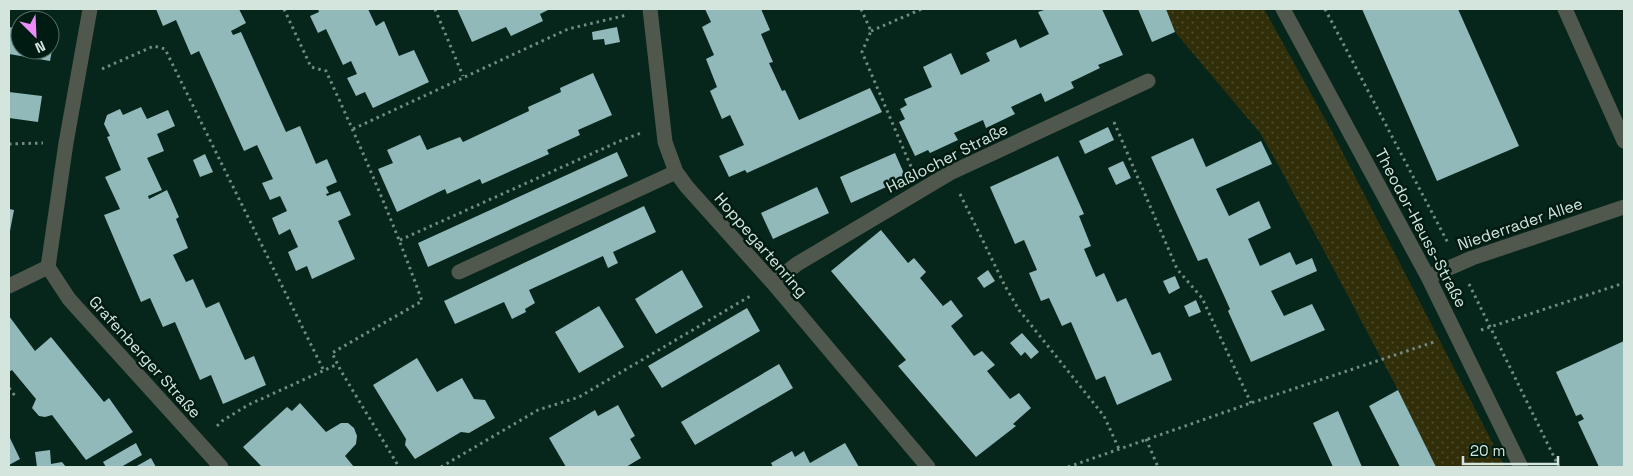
<svg xmlns="http://www.w3.org/2000/svg" width="1633" height="476" font-family="'Space Grotesk',sans-serif">
	<style>
		.park { fill: url(#park-dots) }
		.building { fill: #91b9ba }
		.lines { fill: none; stroke-linecap: round; stroke-linejoin: round }
		.path { stroke: #728a81; stroke-width: 3; stroke-dasharray: 2.5 4; stroke-linecap: butt }
		.minor { stroke: #50574c; stroke-width: 15 }
		.labels { text-anchor: middle; dominant-baseline: central; stroke-width: 5; stroke-linejoin: round; paint-order: stroke }
		.street-label { font-size: 16px; fill: #d4e5dd; stroke: #001c12 }
	</style>
	<defs>
		<pattern id="park-dots" width="8" height="8" patternUnits="userSpaceOnUse" patternTransform="scale(1.25)"><rect width="8" height="8" fill="#312e0a"/><path d="M2 2h.1M6 6h.1" fill="none" stroke="#4e4c2d" stroke-width="1.8" stroke-linecap="round"/></pattern>
	</defs>
	<rect width="100%" height="100%" fill="#06261b"/>
	<path class="park" d="M1166,9H1264L1330,128L1505,467H1436L1398,390L1280,168L1260,133L1175,32Z"/>
	<path class="building" d="M156,9H239L246,23L231,31L233,35L241,32L286,132L300,126L316,164L327,159L337,182L326,187L329,193L326,194L327,196L340,191L351,215L338,221L355,259L312,279L307,266L296,271L288,252L298,247L290,229L279,235L272,218L287,211L280,196L270,200L262,183L273,179L257,145L244,151L199,51L191,55L176,20L163,26Z
		M318,9H368L376,26L384,21L399,56L414,50L429,82L373,108L365,92L356,96L347,78L357,74L351,61L343,65L326,29L318,33L310,16L319,12Z
		M457,9H550L540,14L543,21L511,36L506,27L472,42Z
		M705,9H761L770,30L761,34L773,62L769,63L782,91L785,90L799,120L870,88L882,112L747,173L745,170L729,177L719,156L744,145L730,115L722,119L710,91L717,87L706,59L714,55L702,27L711,22Z
		M1047,9H1102L1123,55L1098,65L1100,68L1071,82L1074,88L1045,102L1041,93L1011,107L1015,114L986,128L983,120L954,133L958,140L930,153L928,150L915,156L899,122L905,119L900,109L907,105L904,99L932,87L923,67L951,53L961,75L990,61L986,53L1016,39L1020,48L1049,34L1038,12Z
		M1138,9H1166L1175,32L1152,42Z
		M1362,9H1458L1519,146L1437,181Z
		M9,27L20,29V50H50V34L55,35L50,61L9,54Z
		M617,27L620,42L605,45L604,39L593,40L592,32Z
		M593,73L612,115L578,130L580,135L547,150L549,154L482,184L480,179L447,194L445,189L397,212L378,169L393,163L387,150L420,135L427,150L460,137L463,142L529,111L528,107L561,92L560,88Z
		M9,92L42,96L38,122L9,118Z
		M141,107L147,119L168,110L175,126L157,134L164,151L147,158L162,190L148,196L149,199L167,190L179,217L176,219L188,248L173,255L186,282L193,279L206,308L219,302L245,360L254,356L266,385L223,404L211,375L200,380L175,322L163,327L150,298L141,302L104,215L120,209L105,177L121,170L107,137L110,136L104,124L107,115L120,109L123,115Z
		M1108,127L1114,140L1085,154L1079,141Z
		M1193,138L1206,167L1261,141L1272,164L1216,189L1229,216L1259,201L1271,228L1248,239L1260,266L1290,252L1296,265L1312,258L1317,271L1271,291L1284,316L1312,304L1325,330L1251,362L1228,311L1230,309L1207,258L1198,261L1151,157Z
		M617,152L628,176L428,267L418,243Z
		M895,153L906,178L851,203L840,177Z
		M205,154L213,172L200,177L193,160Z
		M1058,156L1084,214L1079,216L1091,246L1084,249L1096,277L1104,273L1117,302L1126,298L1152,355L1160,352L1172,380L1117,405L1105,376L1096,380L1071,322L1062,326L1049,298L1041,301L1029,273L1037,270L1024,240L1015,244L990,187Z
		M1123,161L1131,178L1116,185L1108,168Z
		M817,187L829,213L773,239L761,213Z
		M644,206L656,232L613,252L618,263L608,268L603,256L529,290L535,303L525,309L526,312L512,319L504,302L455,324L444,301Z
		M9,209L14,210L10,231H9Z
		M881,230L908,263L914,258L926,272L920,278L943,306L951,300L963,316L951,326L974,356L982,351L995,365L987,371L1010,399L1019,393L1031,408L1013,424L1016,426L976,457L898,366L906,360L831,271Z
		M682,270L703,307L656,334L635,299Z
		M988,270L995,281L984,288L977,278Z
		M1175,276L1180,288L1169,294L1163,281Z
		M1196,300L1201,312L1189,317L1184,306Z
		M599,306L624,347L579,373L555,332Z
		M747,308L760,331L662,388L648,366Z
		M9,316L35,351L51,337L104,402L109,398L133,432L86,460L52,415L45,417L39,416L32,408L36,399L12,370L9,372Z
		M1022,333L1039,352L1031,359L1025,352L1021,356L1010,343Z
		M1624,341V467H1599L1578,422L1584,419L1581,414L1576,416L1556,372Z
		M417,358L437,392L462,378L474,399L485,400L495,418L469,433L461,432L415,459L405,445L406,439L373,385Z
		M779,364L793,388L695,445L681,422Z
		M1398,390L1436,467H1400L1369,406Z
		M300,403L326,432L341,423H348L354,428L357,436L356,444L345,456L354,467H262L243,447L287,407L292,411Z
		M618,405L635,436L630,439L641,458L626,467H566L549,438L595,410L598,416Z
		M1338,411L1362,467H1333L1313,423Z
		M9,436L20,459L9,465Z
		M136,443L142,455L121,467H106L103,462Z
		M845,443L859,467H773L771,463L792,451L795,457L804,451L810,463Z
		M50,450L51,464L62,462L66,467H37L35,452Z
		M151,458L156,467H135Z"/>
	<g class="lines">
		<path class="path" d="M284,9L311,67L326,71C361,147 394,223 422,301L332,353L341,371L399,467
			M435,9L463,76
			M861,9L871,31L862,52L912,169
			M1325,9L1448,243
			M871,31L922,9
			M102,69L154,46L165,49L324,371
			M1114,122L1177,269L1202,298L1251,403
			M353,129L568,29L627,15
			M9,144L43,143
			M960,194L1005,286L1019,310L1104,416L1119,449
			M400,240L620,141L641,133
			M1469,284L1559,467
			M1481,330L1624,283
			M9,388L15,396
			M217,426L222,421L248,405L338,364
			M1146,439L1158,467
			M441,467L538,410L579,397L752,295
			M1068,467L1251,403L1434,342"/>
		<path class="minor" d="M90,9L66,143L48,267L69,299L221,467
			M650,9L665,142L676,172L687,187L773,283L928,467
			M1283,9L1428,277L1521,467
			M1565,9L1624,141
			M459,272L676,172
			M1428,277L1472,258L1624,207
			M773,283L797,264L950,173L1148,81
			M9,286L48,267"/>
	</g>
	<g class="labels">
		<g class="street-label">
			<text transform="translate(947 158) rotate(-27)">Haßlocher Straße</text>
			<text transform="translate(1520 224) rotate(-19)">Niederrader Allee</text>
			<text transform="translate(1421 228) rotate(62)">Theodor-Heuss-Straße</text>
			<text transform="translate(761 245) rotate(49)">Hoppegartenring</text>
			<text transform="translate(145 357) rotate(48)">Grafenberger Straße</text>
		</g>
	</g>
	<rect width="1633" height="476" fill="none" stroke="#d4e5dd" stroke-width="20"/>
	<g transform="translate(35 35) rotate(156)"><circle r="24" fill="#001c12" stroke="#556c63"/>
	<path d="M0-4L9 19L0 12L-9 19Z" fill="#ed8cfa"/>
	<text y="-8" font-size="14" font-weight="bold" text-anchor="middle" fill="#d4e5dd">N</text>
	</g>
	<path d="M1463 456v8h95v-8" fill="none" stroke="#d4e5dd" stroke-width="2.5"/>
	<text x="1470" y="456" font-size="15" fill="#d4e5dd" stroke="#001c12" stroke-width="4" paint-order="stroke">20 m</text>
</svg>
